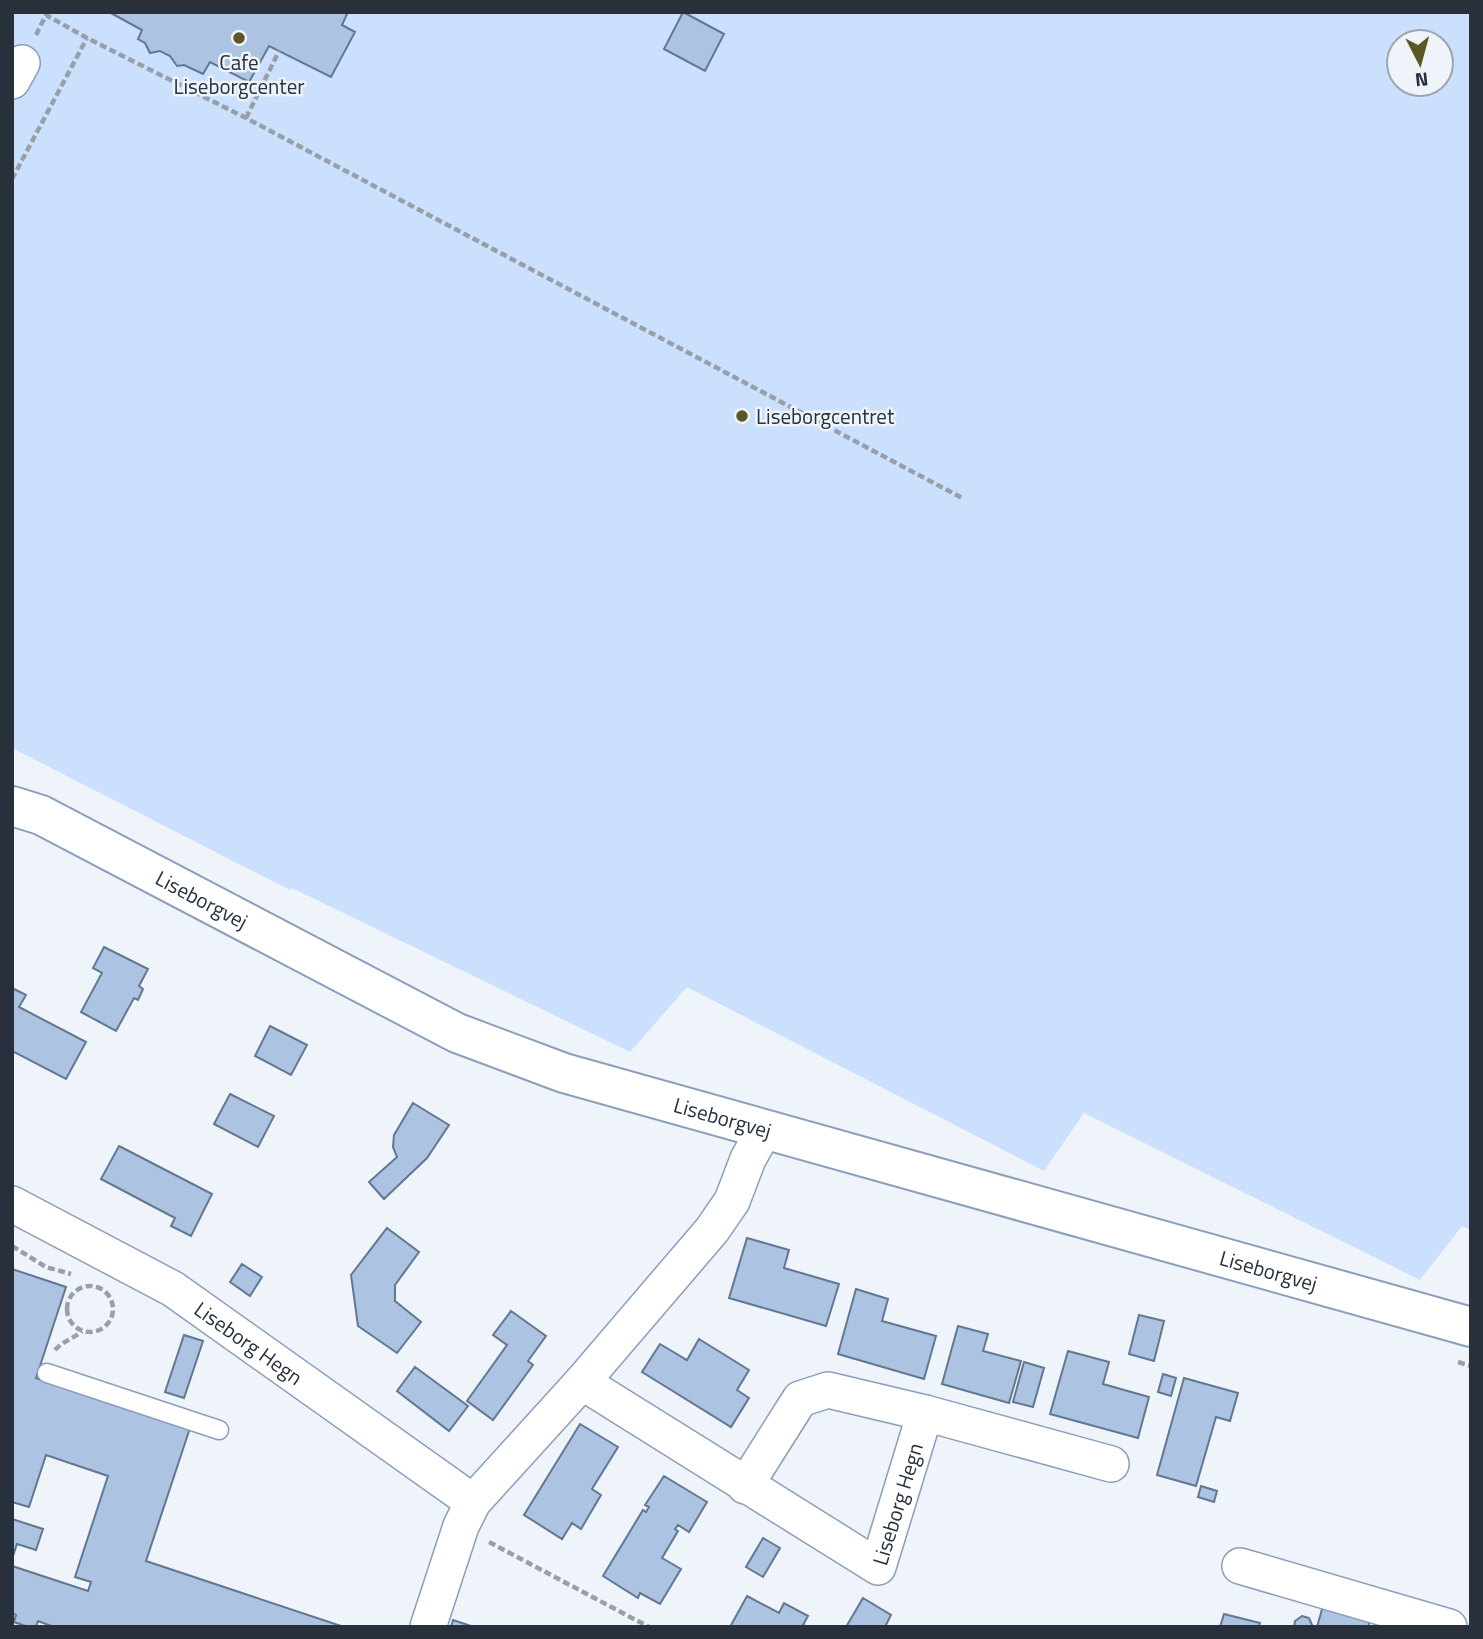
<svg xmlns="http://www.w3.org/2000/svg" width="1483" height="1639" font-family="'Titillium Web',sans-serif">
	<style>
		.green { fill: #cbe0fd; fill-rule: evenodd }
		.building { fill: #acc3e1; stroke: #627792; stroke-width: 2 }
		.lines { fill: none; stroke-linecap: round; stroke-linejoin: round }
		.lane-casing { stroke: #899fbc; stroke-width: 21 }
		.street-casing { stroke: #899fbc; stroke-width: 38 }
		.secondary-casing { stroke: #899fbc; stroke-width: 42 }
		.path { stroke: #999fa8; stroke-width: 4.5; stroke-dasharray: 7 3.5; stroke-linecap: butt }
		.lane { stroke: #fff; stroke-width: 18 }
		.street { stroke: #fff; stroke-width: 35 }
		.secondary { stroke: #fff; stroke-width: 38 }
		.poi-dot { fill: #5b5824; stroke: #eff3fa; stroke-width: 2.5 }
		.labels { text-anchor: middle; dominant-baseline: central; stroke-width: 5; stroke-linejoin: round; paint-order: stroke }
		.poi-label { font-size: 21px; fill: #27303b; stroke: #eff3fa }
		.street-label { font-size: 21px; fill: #27303b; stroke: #eff3fa }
	</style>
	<rect width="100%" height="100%" fill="#eff3fa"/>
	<path class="green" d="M12,12H1471V1230L1462,1226L1420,1280L1084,1113L1044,1171L687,987L630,1052L292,888L290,890L12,748ZM1399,42H1441V84H1399Z"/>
	<path class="building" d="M109,12H348L342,25L355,32L331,77L269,46L249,82L210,62L203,74L184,65L177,66L170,56L160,51L150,53L145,43L138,39L142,30Z
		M683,12L724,34L705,71L664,49Z
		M104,947L148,969L139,986L143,989L138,1000L134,998L116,1031L81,1012L102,973L93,968Z
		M12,988L26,995L19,1007L86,1042L66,1079L12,1051Z
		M270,1026L307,1045L291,1075L255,1056Z
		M230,1094L274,1116L258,1147L214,1124Z
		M413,1103L449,1125L427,1158L384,1199L369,1182L397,1157L393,1147L394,1135Z
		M119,1146L212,1194L191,1236L171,1226L175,1218L101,1179Z
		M387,1228L419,1252L395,1285V1301L421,1322L397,1353L358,1326L351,1275Z
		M747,1238L789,1250L784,1268L839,1284L826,1326L729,1298Z
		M242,1264L262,1277L250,1296L230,1282Z
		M12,1269L66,1287L36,1378L190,1428L146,1561L344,1627H54L38,1621L36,1627H28L14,1622L16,1615L12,1613V1566L88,1591L91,1582L75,1577L108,1476L46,1455L29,1507L12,1502Z
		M856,1289L888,1299L882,1321L936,1336L924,1379L838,1354Z
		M511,1311L546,1336L528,1361L533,1365L493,1420L467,1401L507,1345L493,1335Z
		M1139,1315L1164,1321L1154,1361L1129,1354Z
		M958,1326L988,1334L983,1351L1021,1361L1009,1403L942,1384Z
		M184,1335L203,1341L184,1398L165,1392Z
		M699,1339L749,1370L737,1390L749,1398L731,1427L642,1372L660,1344L687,1360Z
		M1068,1351L1109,1362L1103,1384L1149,1397L1138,1438L1050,1414Z
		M1024,1362L1044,1368L1033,1407L1013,1402Z
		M415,1367L468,1406L449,1431L397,1391Z
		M1163,1374L1176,1378L1171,1396L1158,1392Z
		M1184,1378L1238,1393L1230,1421L1216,1417L1196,1486L1157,1475Z
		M580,1424L618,1447L592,1489L601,1495L581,1529L572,1523L562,1539L524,1515Z
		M664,1476L707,1502L689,1532L678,1525L675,1529L678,1531L662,1558L681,1569L660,1604L640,1593L638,1598L603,1576L643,1510L646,1512L649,1507L645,1505Z
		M1201,1486L1217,1491L1214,1502L1198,1497Z
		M12,1519L43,1529L36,1550L17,1544L12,1559Z
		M763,1538L780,1548L763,1577L746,1567Z
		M747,1596L779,1613L784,1603L808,1616L803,1625L807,1627H730Z
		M863,1598L891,1615L885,1627H846Z
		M1324,1602L1371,1617L1368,1627H1317Z
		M1224,1614L1260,1623L1259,1627H1220Z
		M1302,1616L1309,1618L1313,1627H1294L1295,1621Z
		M453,1620L474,1627H451Z"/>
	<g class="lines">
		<defs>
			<path id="lane" d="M47,1373L219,1430"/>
			<g id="street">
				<path d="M12,81L22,63"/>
				<path id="s1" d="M12,1204L173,1289L473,1502"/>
				<path id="s2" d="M582,1382L878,1567L925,1413L828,1390L800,1399L745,1486"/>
				<path d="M925,1413L1111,1464"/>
				<path d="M1240,1566L1449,1627"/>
				<path d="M428,1627L461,1526L473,1502L582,1382L712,1230L732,1201L748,1159L764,1130"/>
			</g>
			<g id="secondary">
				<path id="s3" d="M12,806L41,815L457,1033L564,1073L1471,1327"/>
			</g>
		</defs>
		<use href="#lane" class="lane-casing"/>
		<use href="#street" class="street-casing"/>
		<use href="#secondary" class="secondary-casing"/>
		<path class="path" d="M36,35L46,15L87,38L246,118L964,499
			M246,118L279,51
			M12,179L87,38
			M12,1246L46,1267L71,1274
			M67 1309a23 23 0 1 1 46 0a23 23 0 1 1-46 0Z
			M55,1350C63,1341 73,1339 82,1331
			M1458,1362L1471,1366
			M489,1542L649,1627"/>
		<use href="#lane" class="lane"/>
		<use href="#street" class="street"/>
		<use href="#secondary" class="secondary"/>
	</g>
	<g class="poi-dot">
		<circle cx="239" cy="38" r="7"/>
		<circle cx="742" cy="416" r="7"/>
	</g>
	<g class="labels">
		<g class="poi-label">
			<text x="239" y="62">Cafe<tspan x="239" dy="24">Liseborgcenter</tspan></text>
			<text x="756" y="416" text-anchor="start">Liseborgcentret</text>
		</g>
		<g class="street-label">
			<text stroke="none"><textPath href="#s3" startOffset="212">Liseborgvej</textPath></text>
			<text stroke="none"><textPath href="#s3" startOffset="779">Liseborgvej</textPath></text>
			<text stroke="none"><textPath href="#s3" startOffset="1346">Liseborgvej</textPath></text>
			<text stroke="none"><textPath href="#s1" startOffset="275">Liseborg Hegn</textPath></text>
			<text stroke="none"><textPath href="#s2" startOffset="415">Liseborg Hegn</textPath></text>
		</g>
	</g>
	<rect width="1483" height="1639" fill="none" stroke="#27303b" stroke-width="28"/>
	<g transform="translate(1420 63) rotate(174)"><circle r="33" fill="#eff3fa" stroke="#9fa5ae" stroke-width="2"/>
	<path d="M0-5L12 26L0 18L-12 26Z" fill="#5b5824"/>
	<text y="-10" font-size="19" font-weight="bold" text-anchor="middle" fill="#27303b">N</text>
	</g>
</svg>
